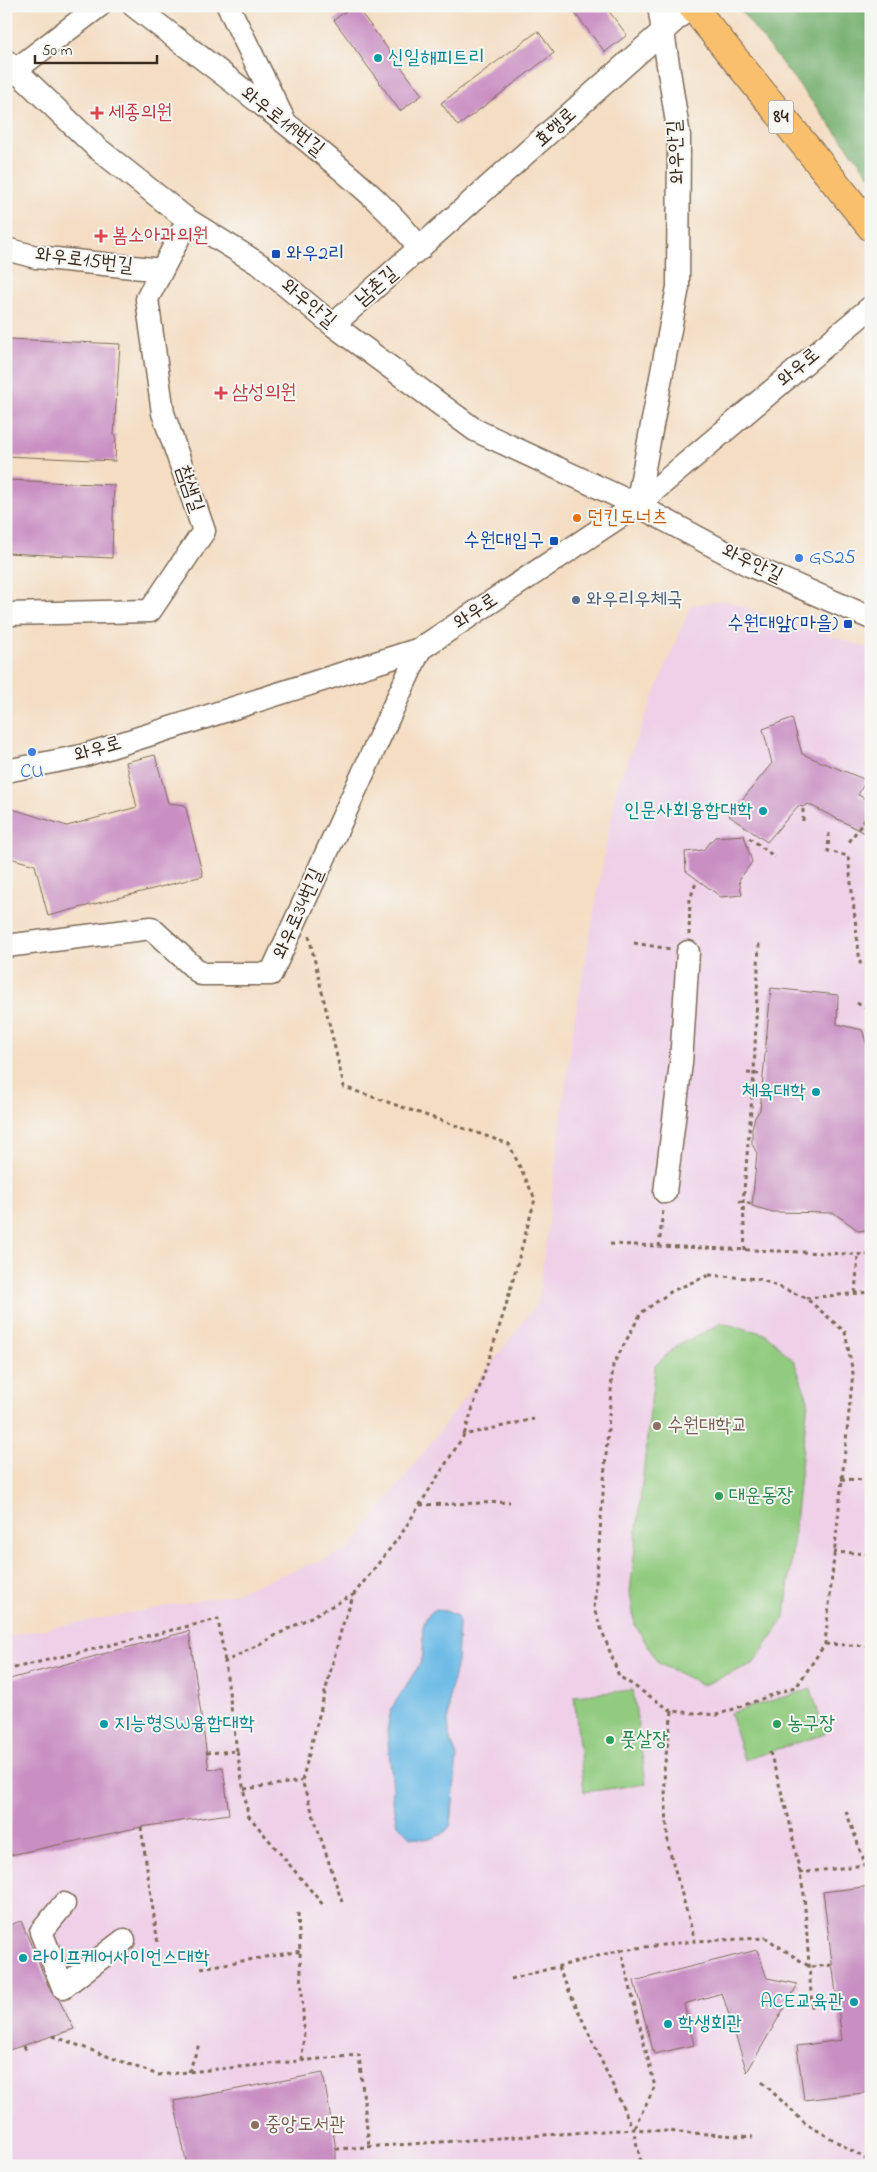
<svg xmlns="http://www.w3.org/2000/svg" width="877" height="2172" font-family="'Indie Flower','Poor Story',sans-serif">
	<style>
		.built { fill: #eed0e8 }
		.green { fill: #91cb7f; stroke: #667a4e }
		.forest { fill: #74af6e; stroke: #586c46 }
		.water { fill: #6dbbe7; stroke: #547282 }
		.building { fill: #c98ec2 }
		.lines { fill: none; stroke-linecap: round; stroke-linejoin: round }
		.minor-casing { stroke: #7c6957; stroke-width: 25 }
		.major-casing { stroke: #7c6957; stroke-width: 30 }
		.path { stroke: #7c6957; stroke-width: 3; stroke-dasharray: 4 4; stroke-linecap: butt }
		.minor { stroke: #fff; stroke-width: 22 }
		.major { stroke: #f9bf6c; stroke-width: 28 }
		.culture-dot { fill: #0f9aa8; stroke: #f6f6f2; stroke-width: 2 }
		.health-dot { fill: #e0444e; stroke: #f6f6f2; stroke-width: 2 }
		.transit-dot { fill: #1a4fb4; stroke: #f6f6f2; stroke-width: 2 }
		.food-dot { fill: #e8710a; stroke: #f6f6f2; stroke-width: 2 }
		.shop-dot { fill: #3f7fe0; stroke: #f6f6f2; stroke-width: 2 }
		.service-dot { fill: #5c6f8a; stroke: #f6f6f2; stroke-width: 2 }
		.education-dot { fill: #8d6e63; stroke: #f6f6f2; stroke-width: 2 }
		.leisure-dot { fill: #2e9e5b; stroke: #f6f6f2; stroke-width: 2 }
		.labels { text-anchor: middle; dominant-baseline: central; stroke-width: 4; stroke-linejoin: round; paint-order: stroke }
		.shield { fill: #f6f6f2; stroke: #73675e; stroke-width: 1 }
		.shield-label { font-size: 19px; font-weight: bold; fill: #3b2a1e }
		.culture-label { font-size: 20px; fill: #0d838f; stroke: #f6f6f2; text-anchor: start }
		.health-label { font-size: 20px; fill: #be3a42; stroke: #f6f6f2; text-anchor: start }
		.street-label { font-size: 20px; fill: #3b2a1e; stroke: #f6f6f2 }
		.transit-label { font-size: 20px; fill: #164399; stroke: #f6f6f2; text-anchor: end }
		.food-label { font-size: 20px; fill: #c56008; stroke: #f6f6f2; text-anchor: start }
		.shop-label { font-size: 20px; fill: #366cbe; stroke: #f6f6f2; text-anchor: start }
		.service-label { font-size: 20px; fill: #4e5e75; stroke: #f6f6f2; text-anchor: start }
		.education-label { font-size: 20px; fill: #785e54; stroke: #f6f6f2; text-anchor: start }
		.leisure-label { font-size: 20px; fill: #27864d; stroke: #f6f6f2; text-anchor: start }
	</style>
	<rect width="100%" height="100%" fill="#f6f6f2"/>
	<filter id="ink" filterUnits="userSpaceOnUse"><feTurbulence type="fractalNoise" baseFrequency=".02" numOctaves="2"/><feDisplacementMap in="SourceGraphic" scale="10" xChannelSelector="R" yChannelSelector="G"/><feConvolveMatrix kernelMatrix="1 2 1 2 8 2 1 2 1" color-interpolation-filters="sRGB"/></filter>
	<filter id="wash" filterUnits="userSpaceOnUse"><feTurbulence type="fractalNoise" baseFrequency=".0096" numOctaves="4" result="noise"/><feDisplacementMap in="SourceGraphic" scale="20" xChannelSelector="R" yChannelSelector="G"/><feGaussianBlur stdDeviation="1.12" result="paint"/><feColorMatrix in="noise" values="0 0 0 0 0 0 0 0 0 0 0 0 0 0 0 0 0 1.4 0 .05"/><feComposite in="paint" operator="in"/></filter>
	<g filter="url(#wash)">
		<rect width="100%" height="100%" fill="#f4ddc2"/>
		<path class="built" d="M723,600L871,649V2166H6V1636L228,1595L349,1550L538,1302L572,1034L617,786L691,605Z"/>
		<path class="green" d="M722,1323L766,1334L794,1361L808,1400L785,1618L753,1664L703,1685L658,1663L635,1625L630,1593L655,1366L675,1347Z
			M811,1689L825,1734L744,1760L730,1713Z
			M633,1690L646,1784L584,1792L574,1696Z"/>
		<path class="forest" d="M737,6H871V177Z"/>
		<path class="water" d="M434,1610L446,1611L457,1616L459,1623L457,1662L450,1692L448,1722L450,1740L457,1756L451,1825L443,1834L433,1838L423,1839L410,1837L397,1823L392,1801L393,1789L387,1731L391,1709L421,1662C428,1643 414,1624 434,1610Z"/>
		<g id="blocks">
			<path class="building" d="M353,6H356L422,95L400,111L334,20Z
				M569,6H605L627,35L605,52Z
				M538,31L554,53L458,126L441,103Z
				M9,339L120,344L114,435H116L115,461L6,456Z
				M6,480L114,485L112,558L6,553Z
				M792,718L802,754L866,780L858,795L871,801V836L808,804L803,807L798,806L767,842L729,816L772,763L763,729Z
				M155,755L168,803L185,805L203,876L48,916L35,865L6,857V807L67,826L137,807L126,762Z
				M744,835L752,862L739,880L742,895L721,897L686,871L685,852L703,850L715,837Z
				M771,988L838,995L837,1024L862,1030L868,1048L871,1047V1229L859,1231L834,1213L773,1212L752,1206L757,1153L752,1144V1128L755,1117L760,1110Z
				M189,1631L209,1770L223,1767L229,1814L141,1827L6,1856V1680Z
				M871,1886V2092L804,2100L797,2046L842,2040L823,1892Z
				M21,1921L51,1992L59,2000L74,2029L6,2051V1926Z
				M757,1950L767,1978L798,1984L747,2072L722,1993L684,2004L694,2045L654,2054L634,1981Z
				M323,2073L336,2149V2166H187L174,2101Z"/>
		</g>
	</g>
	<g filter="url(#ink)">
		<use href="#blocks" fill-opacity="0" stroke="#7c6957" stroke-width="1"/>
		<g class="lines">
			<defs>
				<path id="minor" d="M134,6C197,55 262,102 323,154C358,183 393,212 420,249
					M228,6L283,118
					M6,61L97,148L188,220L262,266L333,325L475,430L637,505L749,565L871,618
					M6,77L99,6
					M6,249L36,257L162,270
					M333,325L691,6
					M637,505L678,287L679,136L659,6
					M6,614L150,611L204,531L163,413L147,299L188,220
					M6,771L82,756L420,649L637,505L871,307
					M6,946L151,928L201,974H271L420,649
					M665,1192L681,1063L688,952
					M64,1904L41,1932L63,1987L124,1940"/>
				<path id="major" d="M692,6L871,227"/>
			</defs>
			<use href="#minor" class="minor-casing"/>
			<use href="#major" class="major-casing"/>
			<path class="path" d="M803,821V807
				M829,833L828,851L848,856L860,963L871,965
				M749,838L775,857
				M849,842L866,818
				M689,935L690,899L697,880
				M309,936L344,1087L509,1144L535,1199L505,1309L464,1435
				M634,943L670,949
				M857,1003L871,1011
				M747,1073L763,1074
				M739,1201L752,1204
				M610,1244L871,1255
				M659,1247L663,1210
				M745,1251L743,1202L754,1074L759,942
				M709,1275L759,1279L806,1298L845,1332L853,1373L825,1644L797,1686L717,1715L672,1711L619,1676L594,1609L613,1365L641,1313L672,1291Z
				M855,1293L858,1256
				M806,1298L871,1292
				M841,1479L871,1480
				M420,1505L510,1502
				M833,1552L871,1554
				M825,1644L871,1646
				M6,1670L218,1619L225,1662
				M672,1711L664,1770L668,1845L695,1941
				M237,1751L225,1662L353,1595
				M770,1752L789,1819L804,1894L812,2008
				M206,1753L237,1751L248,1815L324,1906
				M244,1789L302,1781
				M846,1811L871,1880
				M141,1827L158,1944
				M799,1873L865,1865
				M342,1902L302,1781L342,1627L354,1594L400,1536L464,1435L534,1419
				M298,1913L304,2032L302,2060
				M621,1950L695,1941L766,1938L810,1967L832,1965
				M558,1967L633,2129L642,2166
				M201,1968L301,1951
				M511,1979L621,1950L655,2087L633,2129
				M53,2036L158,2075L359,2055L369,2147
				M24,2046L27,2053
				M189,2072L199,2044
				M762,2082L805,2123L871,2162
				M336,2149L633,2129L753,2137"/>
			<use href="#minor" class="minor"/>
			<use href="#major" class="major"/>
		</g>
	</g>
	<g class="culture-dot">
		<circle cx="378" cy="58" r="5"/>
		<circle cx="763" cy="811" r="5"/>
		<circle cx="816" cy="1092" r="5"/>
		<circle cx="104" cy="1724" r="5"/>
		<circle cx="23" cy="1958" r="5"/>
		<circle cx="854" cy="2002" r="5"/>
		<circle cx="668" cy="2024" r="5"/>
	</g>
	<g class="health-dot">
		<path d="M94.5 105.5h5v5h5v5h-5v5h-5v-5h-5v-5h5z"/>
		<path d="M98.5 228.5h5v5h5v5h-5v5h-5v-5h-5v-5h5z"/>
		<path d="M218.5 385.5h5v5h5v5h-5v5h-5v-5h-5v-5h5z"/>
	</g>
	<g class="transit-dot">
		<rect x="271" y="249" width="10" height="10" rx="2.5"/>
		<rect x="549" y="536" width="10" height="10" rx="2.5"/>
		<rect x="843" y="619" width="10" height="10" rx="2.5"/>
	</g>
	<circle class="food-dot" cx="577" cy="518" r="5"/>
	<g class="shop-dot">
		<circle cx="799" cy="558" r="5"/>
		<circle cx="32" cy="752" r="5"/>
	</g>
	<circle class="service-dot" cx="576" cy="600" r="5"/>
	<g class="education-dot">
		<circle cx="657" cy="1426" r="5"/>
		<circle cx="255" cy="2125" r="5"/>
	</g>
	<g class="leisure-dot">
		<circle cx="719" cy="1496" r="5"/>
		<circle cx="777" cy="1724" r="5"/>
		<circle cx="610" cy="1740" r="5"/>
	</g>
	<g class="labels">
		<rect class="shield" x="768.5" y="100.5" width="25" height="33" rx="4"/>
		<g class="shield-label">
			<text x="781" y="117">84</text>
		</g>
		<g class="culture-label">
			<text x="388" y="58">신일해피트리</text>
			<text x="753" y="811" text-anchor="end">인문사회융합대학</text>
			<text x="806" y="1092" text-anchor="end">체육대학</text>
			<text x="114" y="1724">지능형SW융합대학</text>
			<text x="33" y="1958">라이프케어사이언스대학</text>
			<text x="844" y="2002" text-anchor="end">ACE교육관</text>
			<text x="678" y="2024">학생회관</text>
		</g>
		<g class="health-label">
			<text x="108" y="113">세종의원</text>
			<text x="112" y="236">봄소아과의원</text>
			<text x="232" y="393">삼성의원</text>
		</g>
		<g class="street-label">
			<text transform="translate(282 122) rotate(38)">와우로119번길</text>
			<text transform="translate(556 128) rotate(-42)">효행로</text>
			<text transform="translate(677 152) rotate(-93)">와우안길</text>
			<text transform="translate(84 261) rotate(7)">와우로15번길</text>
			<text transform="translate(377 287) rotate(-41)">남촌길</text>
			<text transform="translate(308 304) rotate(40)">와우안길</text>
			<text transform="translate(799 368) rotate(-40)">와우로</text>
			<text transform="translate(189 489) rotate(71)">참샘길</text>
			<text transform="translate(752 564) rotate(26)">와우안길</text>
			<text transform="translate(476 612) rotate(-34)">와우로</text>
			<text transform="translate(98 750) rotate(-16)">와우로</text>
			<text transform="translate(299 914) rotate(-66)">와우로34번길</text>
		</g>
		<g class="transit-label">
			<text x="286" y="254" text-anchor="start">와우2리</text>
			<text x="544" y="541">수원대입구</text>
			<text x="838" y="624">수원대앞(마을)</text>
		</g>
		<g class="food-label">
			<text x="587" y="518">던킨도너츠</text>
		</g>
		<g class="shop-label">
			<text x="809" y="558">GS25</text>
			<text x="32" y="772" text-anchor="middle">CU</text>
		</g>
		<g class="service-label">
			<text x="586" y="600">와우리우체국</text>
		</g>
		<g class="education-label">
			<text x="667" y="1426">수원대학교</text>
			<text x="265" y="2125">중앙도서관</text>
		</g>
		<g class="leisure-label">
			<text x="729" y="1496">대운동장</text>
			<text x="787" y="1724">농구장</text>
			<text x="620" y="1740">풋살장</text>
		</g>
	</g>
	<rect width="877" height="2172" fill="none" stroke="#f6f6f2" stroke-width="25"/>
	<path d="M35 55v8h122v-8" fill="none" stroke="#3b2a1e" stroke-width="2.5"/>
	<text x="42" y="55" font-size="15" fill="#3b2a1e" stroke="#f6f6f2" stroke-width="4" paint-order="stroke">50 m</text>
</svg>
